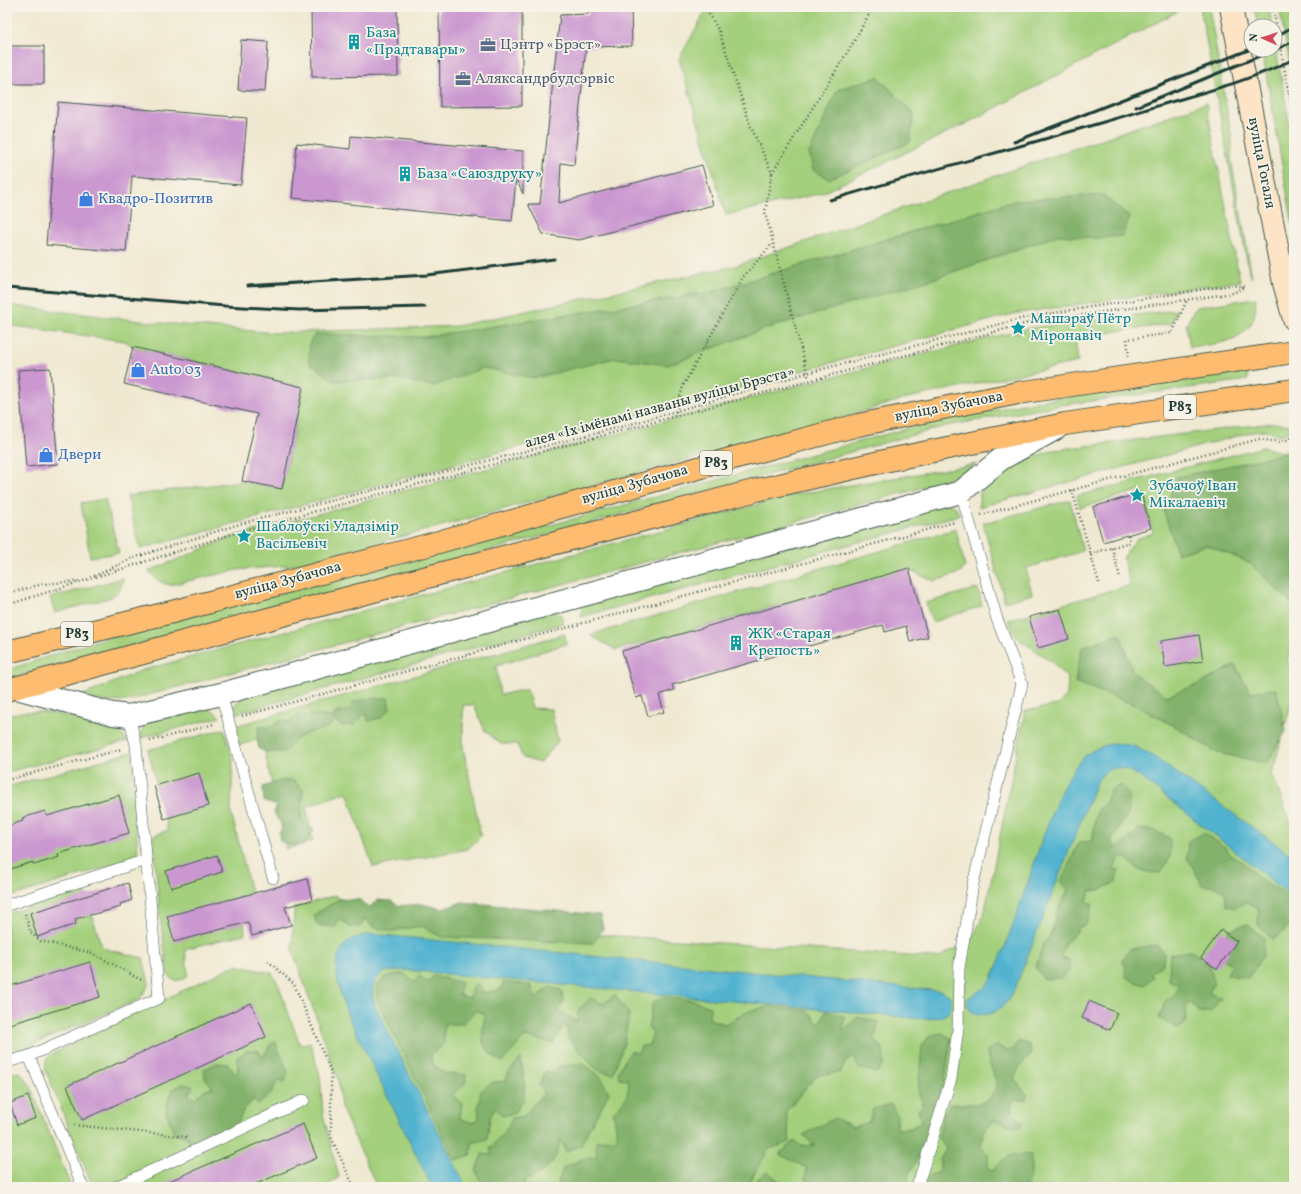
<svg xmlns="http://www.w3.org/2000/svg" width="1301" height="1194" font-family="Vollkorn,serif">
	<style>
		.green { fill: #a4d07d; stroke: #628658 }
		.forest { fill: #83b26c; stroke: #517850 }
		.water { fill: #51b3d0; stroke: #387882 }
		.building { fill: #cb97d0 }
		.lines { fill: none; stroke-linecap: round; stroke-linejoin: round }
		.service-casing { stroke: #3e574c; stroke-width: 12 }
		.minor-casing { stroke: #3e574c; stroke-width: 24 }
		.secondary-casing { stroke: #3e574c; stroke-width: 24 }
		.trunk-casing { stroke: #3e574c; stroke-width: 24 }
		.path { stroke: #3e574c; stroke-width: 2.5; stroke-dasharray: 1 3; stroke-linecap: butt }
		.service { stroke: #fff; stroke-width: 11 }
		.minor { stroke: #fff; stroke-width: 22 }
		.secondary { stroke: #fee4c6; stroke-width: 22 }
		.trunk { stroke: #fdbc70; stroke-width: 22 }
		.rail { stroke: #1f3d34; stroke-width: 3 }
		.labels { text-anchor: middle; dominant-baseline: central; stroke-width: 3.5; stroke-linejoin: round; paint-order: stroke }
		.shield { fill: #f7f3e8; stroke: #60746a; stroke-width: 1 }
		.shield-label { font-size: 14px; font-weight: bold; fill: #1f3d34 }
		.culture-label { font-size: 15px; fill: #0d838f; stroke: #f7f3e8; text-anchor: start }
		.service-label { font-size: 15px; fill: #4e5e75; stroke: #f7f3e8; text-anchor: start }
		.street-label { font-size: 15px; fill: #1f3d34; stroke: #f7f3e8 }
		.shop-label { font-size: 15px; fill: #366cbe; stroke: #f7f3e8; text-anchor: start }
	</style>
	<rect width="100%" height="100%" fill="#f7f3e8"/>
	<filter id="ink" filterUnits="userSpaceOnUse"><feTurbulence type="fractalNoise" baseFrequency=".025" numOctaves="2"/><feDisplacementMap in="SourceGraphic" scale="8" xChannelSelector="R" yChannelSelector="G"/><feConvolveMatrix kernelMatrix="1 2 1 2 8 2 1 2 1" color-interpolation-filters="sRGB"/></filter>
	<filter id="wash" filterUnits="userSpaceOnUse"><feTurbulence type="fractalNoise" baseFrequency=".012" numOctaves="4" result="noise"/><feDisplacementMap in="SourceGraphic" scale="16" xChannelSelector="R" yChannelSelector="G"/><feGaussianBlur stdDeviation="0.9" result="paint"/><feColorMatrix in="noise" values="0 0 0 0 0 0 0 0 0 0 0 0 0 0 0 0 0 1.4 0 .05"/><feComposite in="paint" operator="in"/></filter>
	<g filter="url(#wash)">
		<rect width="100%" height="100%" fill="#f0e9d2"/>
		<path class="green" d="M708,7H1186L965,124L822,193L726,215L679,59Z
			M1200,7H1209L1232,140L1231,158L1252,277H1250Z
			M1254,7H1269L1272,26H1258Z
			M1279,7H1294V76L1292,74Z
			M1275,43L1294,150V233L1262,50H1275Z
			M1206,103L1240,281L1013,314L140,549L127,496L242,481L282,489L303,387L133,347L125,341L7,325V305L150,322L275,333L457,326L735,266Z
			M1256,298C1255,304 1256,312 1254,317C1245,344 1213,344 1190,347L1186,325L1196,307Z
			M1177,310L1171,324L1075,337L1078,362L908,398L820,424L296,565L237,570L170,585C160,583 155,579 149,571L232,537L811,382L1030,328Z
			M1247,372L1248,380L1061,405L946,426L396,576L7,679V670L111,636L532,530L946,418L1075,395Z
			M1272,423L1294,425V431L1279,435L1266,430L1248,433L979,507C979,503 979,498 980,494C987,474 1035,456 1054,450Z
			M1263,447L1281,452L1294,448V641L1287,660L1294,675V693L1272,773L1287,814L1294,829V1187H377L341,1107L338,1079L292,949L294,908L336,895L360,918L938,958L971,940L984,915L1025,711L1058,705L1067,695L1068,679L1052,662L1016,637L1008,620L1130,585L1123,558L1136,539L1153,533L1141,490L1080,508L1077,496Z
			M977,464L951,478L914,490L126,701L104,702L81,696L143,670L797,494Z
			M105,499L119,553L90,557L81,503Z
			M1070,500L1083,551L1026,568L1032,594L1005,602L983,523Z
			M944,502L956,507L959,515L581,617L582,604Z
			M956,529L965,567L960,573L934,581L908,570L616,650L590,635Z
			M123,578L120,590L112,597L55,613L50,598Z
			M978,588L982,606L932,622L926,603Z
			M550,611L560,614L564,623L234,714V705L242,697Z
			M565,634L566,644L496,666L500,695L527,689L532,708L551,709L558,741L540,763L523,758L517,744H501L485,731L474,705H463V747L481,836L468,849L373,867L347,792L306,807L313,841L286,849L262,739L239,745L235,726Z
			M207,708L215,712L220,717L141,738L142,730L147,722Z
			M21,712H43L72,717L117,730L128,741L8,772L7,716Z
			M224,729L233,759L231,812L256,912L244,916L245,934L185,949L188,975L183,979L175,981L168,975L160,916L153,836L168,830L148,750Z
			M132,752L138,857L7,898V787Z
			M85,891L102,948L143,958L149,984L140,999L22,1049L7,1053V913Z
			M235,965L272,973L278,984L300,1045L310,1042L320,1076L323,1114L339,1177L326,1187H93L45,1069L46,1060L52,1054Z
			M20,1072L30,1085L71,1187H13L7,1174V1074Z"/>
		<path class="forest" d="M878,77L914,114L910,142L829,179L813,170L809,153L838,89Z
			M1103,195L1130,218L1122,236L1096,238L1058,235L927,281L767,328L668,365L615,358L535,378L484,368L433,386L396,379L334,381L309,362L310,341L316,334L425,337L711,292L1017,200Z
			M1288,452H1294V601L1292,604L1250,563L1207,545L1178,554L1164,512L1177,477L1261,459Z
			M1120,634L1133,673L1166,696L1199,684L1235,665L1250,692L1276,689L1286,731L1267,763L1217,753L1178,728L1135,705L1075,682L1082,647Z
			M375,698H388L390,709L381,718L368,721L366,713L354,725L342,726L335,721C324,732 322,728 309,733C298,736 292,744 284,752H267L259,749L257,739L259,727H271L280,721H290L298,715C311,716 321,714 333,718L335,713L350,710L353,702Z
			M293,780L303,790L301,820L314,830L305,845H290L280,841L279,834L284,824L278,820L274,812L277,806L264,801L263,787L279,781Z
			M1121,785L1129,794V813L1111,840L1115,848L1129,840L1138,829L1153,830L1170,838V857L1161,873C1144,873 1137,871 1126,857L1119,858L1113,870L1119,869L1116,882L1100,890L1090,891L1087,902L1093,904L1085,926L1078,927L1077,932L1065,943L1061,956L1069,960L1070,970L1061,978L1043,979L1036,967L1043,944L1050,937L1057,912L1068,890L1061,882L1079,842L1092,841L1097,810L1106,802L1111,790Z
			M1204,833L1226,848L1231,856L1245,863L1262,881L1278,889L1294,902C1294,922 1289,928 1273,940L1258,925L1259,910L1247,902L1235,908L1227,906L1225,893L1216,887L1203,886L1187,857L1188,841Z
			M339,899L361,900L369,908L377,900L391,901L399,906L421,904L443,909L462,902L600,915L603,929L593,943L441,937L422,926L391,931L373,927L365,918L361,926L350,927L340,919L335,927L317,925L314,915Z
			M1247,924L1264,938L1263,956L1248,978L1227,975L1231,965L1222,957L1229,930Z
			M1156,945L1164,952L1163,964L1151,973L1153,978L1145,985L1133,981L1125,976L1126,966L1121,962L1130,949Z
			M1191,951L1209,962L1214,983L1209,993L1221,998L1210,1012H1198L1191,1002L1186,1007V1023L1179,1029L1159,1018L1166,1000L1175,995L1179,986L1169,980L1170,954Z
			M1294,968V1001L1291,998L1290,973Z
			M404,973L409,979L416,982L419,976L428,982L433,976L461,982L459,995L470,998L472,987L478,984L484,993L501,989L503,982L531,985L536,999L549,987L561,990L564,1001L558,1010L577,1022L578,1010L590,998L603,1004L615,995L629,1014L624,1043L613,1074L597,1070L568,1038L567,1028L564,1023L554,1043L525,1037L502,1062C478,1049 482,1037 485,1014L475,1010L463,1024H444V1043L431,1054L432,1064L445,1073L466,1075L465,1084L452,1095L462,1103L460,1119L474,1123L479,1118L478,1107L481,1091L493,1082L506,1081L508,1073L521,1058L524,1079V1099L514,1113L503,1116L495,1108L490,1117L487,1139L472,1143L471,1155L455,1160L377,1000L376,986L385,977Z
			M663,997L692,1000L710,1007L709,1019L725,1024L749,1011L770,1006L779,1008L807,1010L819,1024L826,1011L845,1017L843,1031L857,1017L879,1022L874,1039L883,1049L884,1065L876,1073L859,1068L853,1058L846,1061L841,1072L816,1076L786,1111L790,1142L769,1149L749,1182L751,1184L767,1172L779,1181L778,1187H561L558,1183L563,1168L587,1157H597L596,1141L618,1138L613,1112C623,1105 631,1092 628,1079L619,1078L618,1071L631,1051L638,1053L641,1046L649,1045L653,1033L648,1027L653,1002Z
			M943,1033L951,1039L945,1080L935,1116L919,1156L909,1174L907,1187H816L805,1179L807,1168L779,1154L795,1141L801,1146L814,1145L803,1135L835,1118L854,1127L869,1122L873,1109L891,1104L897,1116L896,1129L911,1128L921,1122L918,1110L923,1105L918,1091L922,1046L930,1035Z
			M275,1041L288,1072L285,1082L278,1080L271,1094L258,1105L252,1097V1102L244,1109L236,1126L219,1135L215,1131L216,1138L201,1148L188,1147L189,1138L174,1133L166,1112L171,1090L184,1084L193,1087L188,1095L195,1099L204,1090L213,1087L205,1078L204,1069L217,1063L228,1064L235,1074L238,1071L237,1057L247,1051L258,1050L263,1058L269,1046Z
			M1019,1041L1030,1045L1031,1054L1020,1066L1014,1079L1027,1095L1026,1100H1012L1013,1114L1023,1123L1018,1128L995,1120L983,1131L981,1147L988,1154V1169L993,1171C1002,1157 1014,1152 1031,1155V1174L1028,1185L1021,1187H922L925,1179L940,1171V1160L946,1148L938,1138L943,1116L950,1104H976L990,1099L997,1084L988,1059L987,1050L998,1045L1006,1051L1012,1049Z
			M584,1064L600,1076L609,1093C600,1111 589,1126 581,1145L566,1152L560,1139C558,1164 545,1171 524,1181L525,1187H483L476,1171L482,1154L492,1155L490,1148L505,1132L512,1118L524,1116L544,1093L539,1085L546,1071L554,1074L559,1066Z"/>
		<path class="water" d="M1114,743L1134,746L1154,757L1294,857V898L1142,778C1121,765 1108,762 1095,785L1017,983C1010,1001 995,1022 972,1012L967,1004L968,998L984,988L991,980C1011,935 1026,887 1042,840C1052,814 1061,783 1080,761C1089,751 1100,746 1114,743Z
			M372,934L942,991L949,995C960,1021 929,1019 913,1018L405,970L384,972C371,982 370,992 376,1008L466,1187H432L348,1016C336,983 322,939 372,934Z"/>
		<g id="blocks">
			<path class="building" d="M311,7H397L398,76L312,77Z
				M439,7H522V106L440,107Z
				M588,7H631L632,46L586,47L574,165L561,163L559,203L702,165L713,205L579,240L543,234L528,204H540L560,15L588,14Z
				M241,40L268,42L265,92L238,90Z
				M7,46H44V84H7Z
				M58,102L247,118L241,185L132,176L126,252L46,245Z
				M351,136L523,151V194L516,179L512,221L292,198L297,143L350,149Z
				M133,347L303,387L282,489L242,481L257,414L124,384Z
				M50,368L58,464L26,467L18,370Z
				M1141,493L1151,528L1103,542L1093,507Z
				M909,568L928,637L910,642L906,626L885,632L883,625L672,685L674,690L659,695L664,712L648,716L642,696L636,698L622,651Z
				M1060,609L1069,639L1038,648L1029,617Z
				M1199,635L1203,661L1165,667L1161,641Z
				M199,773L208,806L164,819L154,786Z
				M119,795L129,833L58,854L59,857L34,865L33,862L7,870V826L23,821L22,818L45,811L47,816Z
				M217,855L222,872L171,888L166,871Z
				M307,879L312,900L285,907L291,925L252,936L248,922L174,942L167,916Z
				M128,883L132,900L120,904L121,907L75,919L76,924L37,937L30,913Z
				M1221,930L1237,941L1217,969L1201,958Z
				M90,962L100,997L7,1025V987Z
				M1089,1001L1117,1013L1110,1030L1082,1018Z
				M251,1003L266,1037L82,1120L67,1086Z
				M28,1096L36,1118L17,1125L10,1103Z
				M303,1124L317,1158L249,1187H155Z"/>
		</g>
	</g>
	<g filter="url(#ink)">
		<use href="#blocks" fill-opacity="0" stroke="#3e574c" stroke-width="1"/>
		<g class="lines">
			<defs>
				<path id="service" d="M221,694L273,878
					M7,905L146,860
					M29,1056L83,1187
					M7,1062L29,1056L159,998L136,745L129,716
					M116,1187L304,1100
					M917,1187L951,1079L958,1029L959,968L973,884L1022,684L997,619L961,492"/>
				<path id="minor" d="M16,688L113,714L129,716L221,694L961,492L1001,459L1057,428"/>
				<path id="secondary" d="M1231,7L1284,283L1294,319"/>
				<path id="trunk" d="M7,652L172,612L428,545L737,457L858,425L1018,393L1294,352
					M7,690L283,615L757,490L889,460L1065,424L1294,390"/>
			</defs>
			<use href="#service" class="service-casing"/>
			<use href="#minor" class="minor-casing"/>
			<use href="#secondary" class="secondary-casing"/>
			<use href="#trunk" class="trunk-casing"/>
			<path class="path" d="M705,7L719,31L751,127L772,173L765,212L809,379
				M1273,7L1294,121
				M1288,86L1294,87
				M772,173L853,43L873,7
				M1129,356L1127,339L1172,333L1187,300
				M676,412L683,386L743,277L772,244
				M1072,490L1099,583
				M981,515L1259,439L1279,442L1294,438
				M1112,548L1120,577
				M1090,554L1130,542L1128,535
				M96,577L245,530L1028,323L1233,293L1245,287
				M7,594L42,584L81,581
				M7,605L86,580L133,558L243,523L628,425L807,373L1028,317L1231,285L1246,287
				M7,612L9,620L7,621
				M242,716L955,522
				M1294,728V744
				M150,741L214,724
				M7,780L122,749
				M25,914L31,933L41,941L92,953L143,981
				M268,961L294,984L331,1072V1137L354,1187
				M74,1125L188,1137"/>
			<use href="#service" class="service"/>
			<use href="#minor" class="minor"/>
			<use href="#secondary" class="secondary"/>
			<use href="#trunk" class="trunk"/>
			<path class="rail" d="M1275,37L1294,26
				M1275,50L1294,41
				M1136,107L1274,50
				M1014,142L1251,49
				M830,200C938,168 1046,140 1154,107C1200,93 1250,81 1294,59
				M247,286L427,275L554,259
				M7,288L225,306L299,310L425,307"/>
		</g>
	</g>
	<defs>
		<symbol id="building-bare" viewBox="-9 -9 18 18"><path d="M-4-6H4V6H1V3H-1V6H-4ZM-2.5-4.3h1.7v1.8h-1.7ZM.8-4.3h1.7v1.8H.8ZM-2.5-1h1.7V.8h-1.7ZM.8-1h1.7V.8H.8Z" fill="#0f9aa8" stroke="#f7f3e8" stroke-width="2.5" paint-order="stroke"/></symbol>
		<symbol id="office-bare" viewBox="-9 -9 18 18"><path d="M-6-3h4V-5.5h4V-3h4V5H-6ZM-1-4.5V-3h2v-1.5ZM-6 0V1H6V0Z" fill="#5c6f8a" stroke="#f7f3e8" stroke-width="2.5" paint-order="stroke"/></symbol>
		<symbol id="shop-bare" viewBox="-9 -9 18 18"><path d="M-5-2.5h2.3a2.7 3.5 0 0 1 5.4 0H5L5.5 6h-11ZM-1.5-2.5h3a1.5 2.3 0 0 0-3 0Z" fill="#3f7fe0" stroke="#f7f3e8" stroke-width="2.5" paint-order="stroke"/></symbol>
		<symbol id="sight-bare" viewBox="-9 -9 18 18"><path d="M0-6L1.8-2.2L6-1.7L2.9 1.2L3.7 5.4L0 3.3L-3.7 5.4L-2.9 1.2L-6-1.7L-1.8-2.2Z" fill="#0f9aa8" stroke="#f7f3e8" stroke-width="2.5" paint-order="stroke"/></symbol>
	</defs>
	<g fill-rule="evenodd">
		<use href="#building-bare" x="343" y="31" width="22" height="22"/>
		<use href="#office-bare" x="477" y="34" width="22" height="22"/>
		<use href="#office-bare" x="452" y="68" width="22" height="22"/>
		<use href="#building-bare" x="394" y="163" width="22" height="22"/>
		<use href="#shop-bare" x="75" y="188" width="22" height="22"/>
		<use href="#sight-bare" x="1007" y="317" width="22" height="22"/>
		<use href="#shop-bare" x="127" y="359" width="22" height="22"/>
		<use href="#shop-bare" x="35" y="444" width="22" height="22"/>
		<use href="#sight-bare" x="1126" y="484" width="22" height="22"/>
		<use href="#sight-bare" x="233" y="525" width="22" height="22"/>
		<use href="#building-bare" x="725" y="632" width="22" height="22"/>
	</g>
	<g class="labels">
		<g class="shield">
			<rect x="1164" y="395" width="32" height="24" rx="3"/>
			<rect x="700" y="451" width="32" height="24" rx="3"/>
			<rect x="61" y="622" width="32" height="24" rx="3"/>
		</g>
		<g class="shield-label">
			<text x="1180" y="407">Р83</text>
			<text x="716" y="463">Р83</text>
			<text x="77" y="634">Р83</text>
		</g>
		<g class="culture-label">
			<text x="366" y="33">База<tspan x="366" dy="17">«Прадтавары»</tspan></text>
			<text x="417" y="174">База «Саюздруку»</text>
			<text x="1030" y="319">Машэраў Пётр<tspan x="1030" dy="17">Міронавіч</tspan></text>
			<text x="1149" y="486">Зубачоў Іван<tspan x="1149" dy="17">Мікалаевіч</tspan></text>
			<text x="256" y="527">Шаблоўскі Уладзімір<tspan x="256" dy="17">Васільевіч</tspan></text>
			<text x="748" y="634">ЖК «Старая<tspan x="748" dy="17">Крепость»</tspan></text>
		</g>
		<g class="service-label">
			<text x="500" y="45">Цэнтр «Брэст»</text>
			<text x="475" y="79">Аляксандрбудсэрвіс</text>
		</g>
		<g class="street-label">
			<text transform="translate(1261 163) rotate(79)">вуліца Гогаля</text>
			<text transform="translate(949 407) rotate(-11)">вуліца Зубачова</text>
			<text transform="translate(660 408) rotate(-15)">алея «Іх імёнамі названы вуліцы Брэста»</text>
			<text transform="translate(635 485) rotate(-16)">вуліца Зубачова</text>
			<text transform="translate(288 581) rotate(-15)">вуліца Зубачова</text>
		</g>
		<g class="shop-label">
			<text x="98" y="199">Квадро-Позитив</text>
			<text x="150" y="370">Auto 03</text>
			<text x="58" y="455">Двери</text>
		</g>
	</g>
	<rect width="1301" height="1194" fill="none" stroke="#f7f3e8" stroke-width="24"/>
	<g transform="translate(1263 38) rotate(273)"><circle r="19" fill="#f7f3e8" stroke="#a1aaa0"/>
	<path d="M0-3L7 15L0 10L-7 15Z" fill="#d1495b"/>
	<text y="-6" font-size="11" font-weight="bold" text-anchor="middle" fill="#1f3d34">N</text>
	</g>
</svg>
